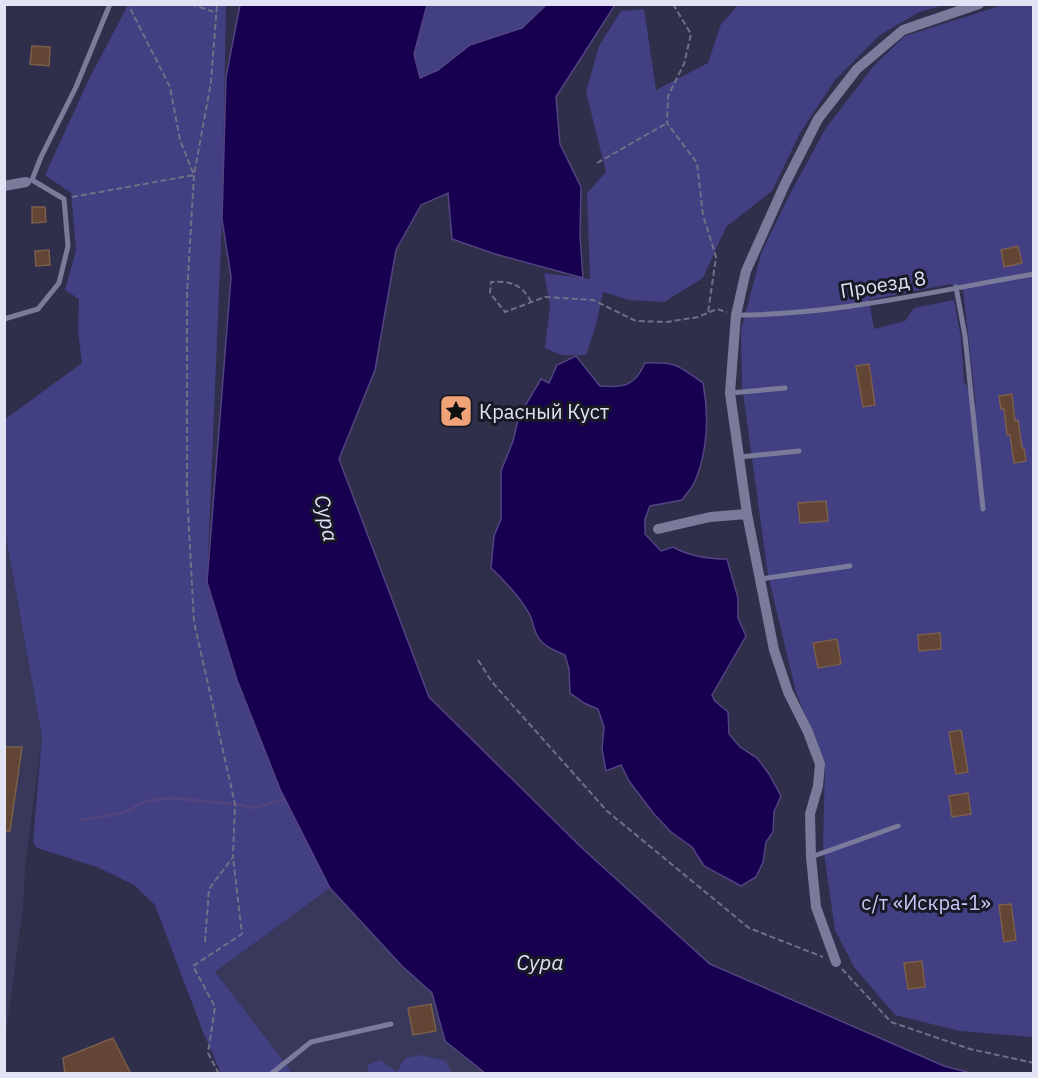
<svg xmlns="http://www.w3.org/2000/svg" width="1038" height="1078" font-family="'IBM Plex Sans',sans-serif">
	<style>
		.built { fill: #38385a }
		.green { fill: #423f83; fill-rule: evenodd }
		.water { fill: #16004f; stroke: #534481; stroke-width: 1.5 }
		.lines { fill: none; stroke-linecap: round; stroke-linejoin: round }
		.stream { stroke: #534481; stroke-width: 3 }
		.building { fill: #624534; stroke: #7b5d4b; stroke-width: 1.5 }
		.path { stroke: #6f7088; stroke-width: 2; stroke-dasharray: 6 3; stroke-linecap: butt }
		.lane { stroke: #7a7b9b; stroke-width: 5 }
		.street { stroke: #7a7b9b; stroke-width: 10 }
		.labels { text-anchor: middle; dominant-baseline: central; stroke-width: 6; stroke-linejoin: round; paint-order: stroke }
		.street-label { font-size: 20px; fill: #e1e3f5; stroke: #191926 }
		.poi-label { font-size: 20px; fill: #e1e3f5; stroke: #191926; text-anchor: start }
		.park-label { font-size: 20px; fill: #c5c8f5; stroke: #191926 }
		.water-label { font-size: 21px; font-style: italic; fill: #e0e2f9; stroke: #191926 }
	</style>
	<rect width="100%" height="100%" fill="#2f2f4b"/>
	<path class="built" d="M5,531L42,737L25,867L23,907L5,1041Z
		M330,888L402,966L432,993L445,1041L485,1073H293L284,1064L215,972Z"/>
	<path class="green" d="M128,5H226L222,219L207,582L296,822L330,888L215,972L291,1071L286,1073H221L203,1032L155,905L134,885L97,867L37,848L33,842L42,737L5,531L4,420L82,363L78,331L79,299L65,290L76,250L71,193L45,175L89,79Z
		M427,5H546L522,28L470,45L438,70L420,78L414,54Z
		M738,5H944L919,12L880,35L835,80L800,133L772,191L726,227L703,278L664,302L629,300L603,292L596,325L586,355H561L545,348L550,305L544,273L590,279L587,193L606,172L586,92L599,46L621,11L644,9L656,90L708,63L721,24Z
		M1003,5H1033V1037L960,1031L895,1015L854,967L835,930L823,846L825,764L796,692L768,575L742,386L741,330L762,251L792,190L826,128L872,68L905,36ZM950,284L963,290L976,407L964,381L961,338L954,300L914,308L905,321L874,329L869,300Z
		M421,1055L446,1061L452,1073H368V1065L380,1060L397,1072L405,1058Z"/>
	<path class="water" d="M240,5H427L414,54L420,78L438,70L470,45L522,28L546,5H615L556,97L560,144L581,187L580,236L583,278L495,254L452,239L448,193L421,205L396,250L375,370L339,459L429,697L582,848L710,964L944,1066L971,1073H485L445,1041L432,993L402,966L330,888L280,789L237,680L207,582L231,277L222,219L226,77Z
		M576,356L600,386C624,388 635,386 645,363C676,361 679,366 703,383C709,414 708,451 695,481C692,488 686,494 682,500L650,506L645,519V534L661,551L673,547C689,556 709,559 727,559L738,598V618L746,636L712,695L715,701L728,712L729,734L740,747L757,758L769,774L781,796L774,812L773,832L766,842L763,862L756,877L741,886L704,866L692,847L671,832L654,814L629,781L621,765L606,771L602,749L604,727L598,709L584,703L570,693L569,669L565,655C556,651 543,646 538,637C534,631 533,622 530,615C520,597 506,582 491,568L494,536L501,519V471L513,441L519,416L541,379L549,383L557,365Z"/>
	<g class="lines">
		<path class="stream" d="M81,820L123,813L147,801L171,798L235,804L255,808L284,799"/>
	</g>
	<path class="building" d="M32,46L50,47L49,66L30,64Z
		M32,207H45L46,222L32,223Z
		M1018,246L1022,263L1004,267L1001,250Z
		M49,250L50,265L36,266L35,251Z
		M869,364L875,405L863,407L856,366Z
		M1012,394L1015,421L1018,420L1022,448H1024L1026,461L1014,463L1010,435H1007L1004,409H1001L999,396Z
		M826,501L828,521L800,523L798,503Z
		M940,633L941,649L919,651L918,635Z
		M837,639L841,664L818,668L813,643Z
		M961,730L968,772L956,774L949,732Z
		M4,747H22L10,831H4Z
		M968,793L971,814L952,817L949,796Z
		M1011,904L1016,940L1004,942L999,905Z
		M922,961L925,987L908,989L904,963Z
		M431,1004L436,1031L413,1035L408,1008Z
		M113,1038L131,1074H65L63,1058Z"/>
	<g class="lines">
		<path class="path" d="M191,4L217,13
			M673,4L691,34L684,64L668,96L667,123L697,163L703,215L716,257L708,313
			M597,163L667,123
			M72,197L194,175L180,140L170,87L128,4
			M531,302C522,284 511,281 491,282L490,293L505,312L545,297L593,300L636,321L667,322L698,317L717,309L727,312
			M478,660L492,682L607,811L749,928L823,957
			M205,942L209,889L233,857L235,804L194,622L187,492V294L194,175L211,82L217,4
			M842,969L891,1022L970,1049L1034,1063
			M219,1074L208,1053L215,1007L193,966L242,934L233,857"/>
		<path class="lane" d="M26,182L32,180L41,157L76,87L110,4
			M956,287L965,336L983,509
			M736,315C836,315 935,291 1034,274
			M4,319L38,309L59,283L68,246L64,199L32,180
			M730,393L785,388
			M739,457L799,451
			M760,579L850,566
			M811,857L898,826
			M271,1074L311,1042L391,1024"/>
		<path class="street" d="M4,186L26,182
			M658,529L710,517L747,514
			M836,962L816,907L811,857L810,814L818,786L820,764L808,732L788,692L774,650L747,514L730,393L736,315L746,271L785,184L818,119L857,69L903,30L979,4"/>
	</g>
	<defs>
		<symbol id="sight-square" viewBox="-11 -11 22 22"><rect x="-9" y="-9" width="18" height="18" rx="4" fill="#efa377" stroke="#191926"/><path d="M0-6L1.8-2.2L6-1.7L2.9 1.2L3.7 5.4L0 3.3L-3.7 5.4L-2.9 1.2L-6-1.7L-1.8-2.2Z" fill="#111"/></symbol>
	</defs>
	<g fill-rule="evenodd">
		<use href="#sight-square" x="437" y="392" width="38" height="38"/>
	</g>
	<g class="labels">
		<g class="street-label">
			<text transform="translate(883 284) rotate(-9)">Проезд 8</text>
		</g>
		<g class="poi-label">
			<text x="479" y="411">Красный Куст</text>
		</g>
		<g class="park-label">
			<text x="926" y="902">с/т «Искра-1»</text>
		</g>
		<g class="water-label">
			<text transform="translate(327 518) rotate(78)">Сура</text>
			<text x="540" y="962">Сура</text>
		</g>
	</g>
	<rect width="1038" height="1078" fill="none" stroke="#e1e3f5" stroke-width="12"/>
</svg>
